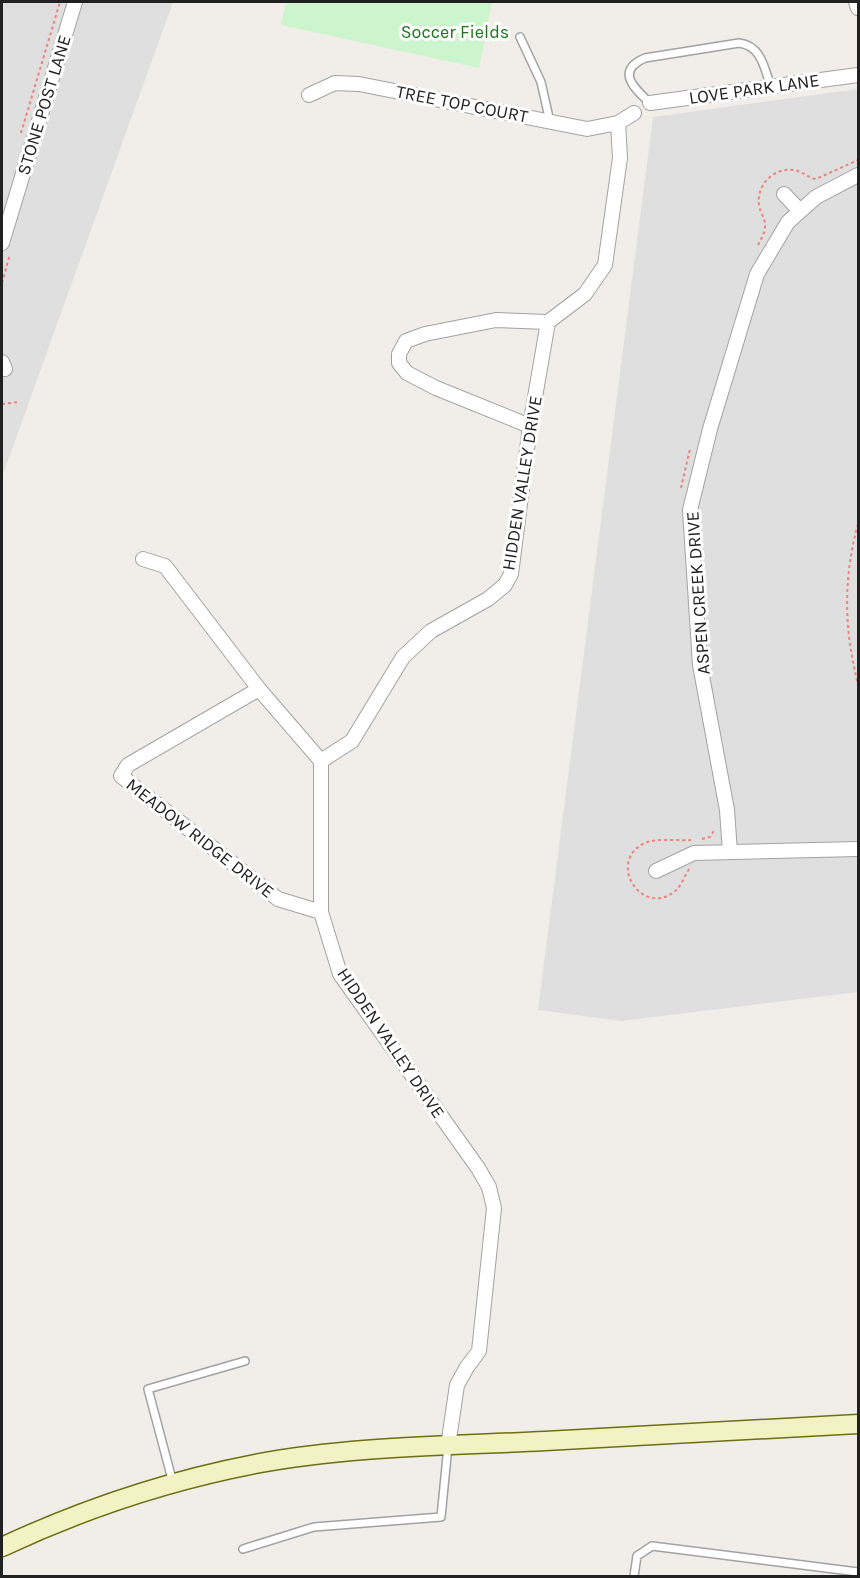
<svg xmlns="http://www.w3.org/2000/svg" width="860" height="1578" font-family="Karla,sans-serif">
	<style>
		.residential { fill: #dfdfdf }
		.park { fill: #ccf4cd }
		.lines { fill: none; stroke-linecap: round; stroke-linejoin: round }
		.service-casing { stroke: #a2a2a2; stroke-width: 10 }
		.minor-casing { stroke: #a2a2a2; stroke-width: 16 }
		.secondary-casing { stroke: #6c6f12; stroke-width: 21 }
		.path { stroke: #eb8380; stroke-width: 2; stroke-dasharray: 3 3; stroke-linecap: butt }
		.service { stroke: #fff; stroke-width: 7 }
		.minor { stroke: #fff; stroke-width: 14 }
		.secondary { stroke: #f3f2c4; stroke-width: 18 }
		.labels { text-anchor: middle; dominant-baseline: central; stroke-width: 6; stroke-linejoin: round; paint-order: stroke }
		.park-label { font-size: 18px; fill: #197619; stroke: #fff }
		.street-label { font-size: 18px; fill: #212121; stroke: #fff }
	</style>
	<rect width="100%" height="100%" fill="#f1eee9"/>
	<path class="residential" d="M2,2H173L2,477Z
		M858,89V992L621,1021L538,1010L653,117Z"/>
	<path class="park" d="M286,2H492L479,68L281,25Z"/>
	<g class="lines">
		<defs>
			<path id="service" d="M520,37L541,82L550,122
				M650,103C634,88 615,71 645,58L739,43C762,46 764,68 771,87
				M173,1483L148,1389L245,1361
				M243,1549L314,1527L441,1517L448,1446
				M634,1576L637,1556L652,1546L858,1572"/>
			<path id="minor" d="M856,2L858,8
				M309,95L335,83L359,84L587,129L618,123L634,113
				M650,103L858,75
				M784,194L800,211
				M2,243L75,2
				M2,362L5,369
				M530,426L436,388L407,373L399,363V354L406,341L425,334L496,320L548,322
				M143,559L165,566L259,689
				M321,761L352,741L403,657L431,631L488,599L505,585L511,574L530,426L548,322L585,294L605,265L620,158L618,123
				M321,761V912L340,974L478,1168L489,1187L494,1208L479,1351L467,1367L457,1385L448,1446
				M730,852L727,810L700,665L690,510L710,429L757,274L788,222L816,197L858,175
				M656,871L694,853L858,849
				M321,912L278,899L121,776L128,765L259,689L321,761"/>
			<path id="secondary" d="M2,1547C83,1509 167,1481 255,1464C350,1446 449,1446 545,1441C650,1436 754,1429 858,1424"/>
		</defs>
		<use href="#service" class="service-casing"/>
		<use href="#minor" class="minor-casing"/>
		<use href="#secondary" class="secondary-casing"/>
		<path class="path" d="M21,133L60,2
			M758,245C761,239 765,233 765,227C766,219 760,213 759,205C756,185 774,167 794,170C802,171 808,178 816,179L858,160
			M2,283L10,254
			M2,404L19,402
			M681,488L690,449
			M858,524C843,578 844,630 858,684
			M702,839L710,837L715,829
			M689,869C684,877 681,887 674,892C641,917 606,861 645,843C655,838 678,841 691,840"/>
		<use href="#service" class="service"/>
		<use href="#minor" class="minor"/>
		<use href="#secondary" class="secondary"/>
	</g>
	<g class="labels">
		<g class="park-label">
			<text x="455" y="32">Soccer Fields</text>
		</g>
		<g class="street-label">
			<text transform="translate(754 89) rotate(-8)">LOVE PARK LANE</text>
			<text transform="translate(462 104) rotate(11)">TREE TOP COURT</text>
			<text transform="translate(44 105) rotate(-73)">STONE POST LANE</text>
			<text transform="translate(522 483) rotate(-81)">HIDDEN VALLEY DRIVE</text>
			<text transform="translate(698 593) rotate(-94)">ASPEN CREEK DRIVE</text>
			<text transform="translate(200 838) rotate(38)">MEADOW RIDGE DRIVE</text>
			<text transform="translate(391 1043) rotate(56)">HIDDEN VALLEY DRIVE</text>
		</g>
	</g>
	<rect width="860" height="1578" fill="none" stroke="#212121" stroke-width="6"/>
</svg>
